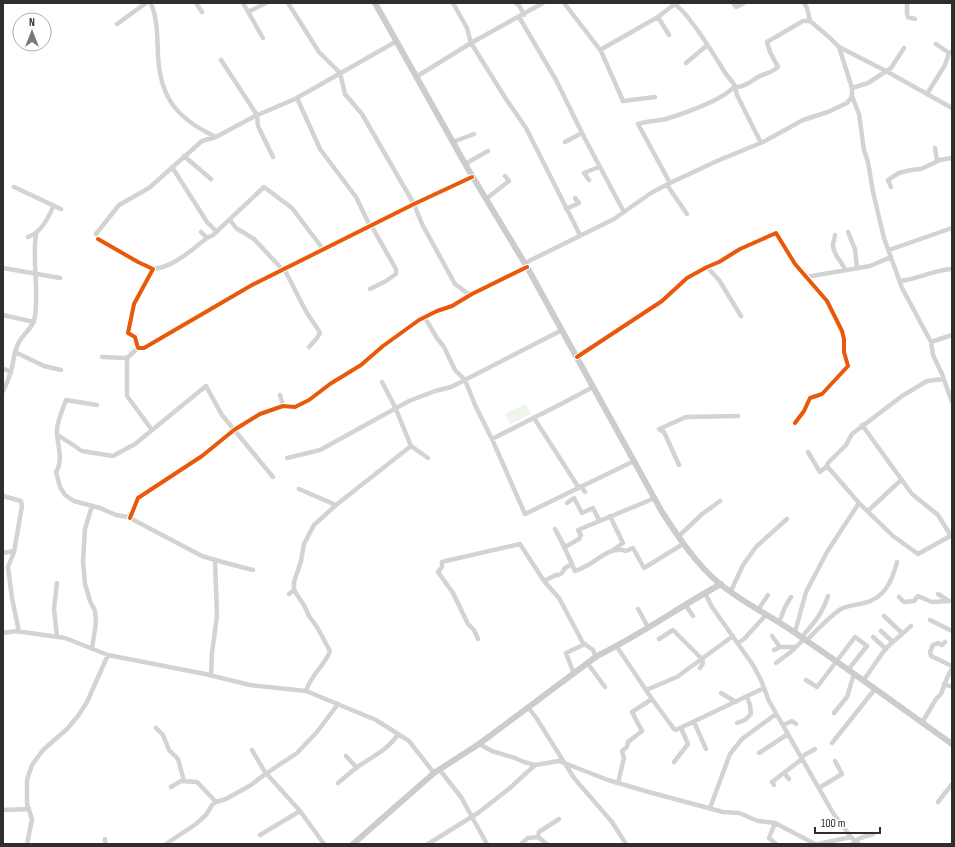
<svg xmlns="http://www.w3.org/2000/svg" width="955" height="847" font-family="'Sofia Sans Condensed',sans-serif">
	<style>
		.pitch { fill: #eff5eb }
		.lines { fill: none; stroke-linecap: round; stroke-linejoin: round }
		.street { stroke: #d3d3d3; stroke-width: 4.5 }
		.secondary { stroke: #ccc; stroke-width: 6 }
		.cycleway-casing { stroke: #fff; stroke-width: 6 }
		.cycleway { stroke: #e8590c; stroke-width: 4 }
	</style>
	<rect width="100%" height="100%" fill="#fff"/>
	<path class="pitch" d="M525,404L531,414L511,424L505,414Z"/>
	<g class="lines">
		<path class="street" d="M151,3C158,20 157,37 158,55C160,99 178,119 216,137
			M196,3L202,12
			M243,3L263,38
			M288,3L319,52L340,73L345,94L362,114L414,204L422,224L455,284L467,293L472,294
			M453,3L467,28L471,43L506,99L526,128L580,235
			M516,3L520,7L524,15
			M564,3L601,51L623,101L655,97
			M733,3L736,7L744,3
			M907,3V14L908,17L915,19
			M674,4C687,10 716,58 724,71C727,76 732,81 735,86C736,89 736,93 737,95L761,143
			M248,12L266,3
			M519,17L556,80L584,137L624,212
			M658,17L669,35
			M117,24L146,3
			M936,44L949,53
			M839,47L886,71L952,108
			M600,50L658,17L676,3
			M221,60L257,115L258,126L273,157
			M686,63L705,47L708,46
			M416,77L471,43L543,3
			M735,87C744,88 751,81 758,77C765,73 772,73 778,67L770,52L767,42L803,21H810
			M852,88L868,83L891,68L904,48
			M927,94L945,65L949,53L952,52
			M852,96L859,114L864,150L868,162L873,192L884,238L902,288L931,342
			M297,98L320,149L356,197L370,226
			M453,142L474,134
			M565,142L582,133
			M935,148L937,161
			M184,156L211,179
			M465,164L488,151
			M172,167L207,222L217,232
			M589,180L584,173L599,167
			M670,183L717,161L763,142L803,120L828,112L847,103L851,98L852,96V88L839,47L829,37L810,21L807,8L804,3
			M667,185L687,214
			M14,187L61,209
			M891,187L888,180L899,173L911,170L921,169L940,160L952,158
			M486,199L509,181L505,176
			M566,209L579,203L575,198
			M230,220L236,228L254,239L282,269
			M848,232L855,249L857,268
			M96,234L119,205L149,188L202,141L216,137L255,116L295,99L397,41
			M835,235C835,238 833,242 833,245C833,255 842,261 845,270
			M28,237C40,233 48,219 53,207
			M207,238L213,235L264,187L292,208L323,249
			M98,239L138,262L153,269L134,304L128,333L135,337L138,348H144L252,285L414,204L472,177
			M889,250L952,228
			M525,263L614,219L651,193L670,183L638,124C647,121 657,121 666,119C685,113 722,101 735,86
			M707,267L719,280L741,316
			M3,268L60,278
			M153,269C174,267 191,250 207,238L201,232
			M284,269C292,283 298,297 306,311C310,319 316,325 320,333L317,338L309,347
			M806,277L870,266L891,257
			M900,281C918,279 934,270 952,269
			M370,289L386,281L396,274V269L371,225
			M3,315L34,322
			M425,318L437,338L444,347L455,370L465,380L475,405L492,439L563,403L593,387
			M952,335L931,342L933,355L942,374L952,402
			M138,348L127,358V396L152,430
			M15,352L44,366L61,370
			M102,357L127,358
			M577,357L662,301L687,278L707,267L719,262L740,249L776,233L795,264L827,301L842,331L844,339V352L848,366L822,394L810,398L804,411L795,423
			M3,369L7,370L11,373
			M3,391C6,386 8,380 10,374C14,364 13,352 19,342C24,333 34,327 35,316C39,289 32,261 36,234
			M280,395L283,406
			M97,405L66,400C63,409 57,421 57,431C57,445 64,459 56,472L60,487L65,495L74,501L100,508L116,515L128,517L202,556L226,563L253,570
			M534,418L579,488
			M862,425L912,494L938,515L951,536
			M58,435L82,451L113,456L135,444L206,386L222,415L273,477
			M492,439L525,514L634,461
			M411,446L428,458
			M808,452L820,472L827,466L828,463L846,445L852,434L902,396L927,381L943,379
			M287,458L320,450L409,401L435,391L451,387L463,381L562,330
			M679,465L664,432L659,429L686,417L738,416
			M827,466L859,503
			M581,486L585,492
			M299,489L336,505L411,446L395,407L382,382
			M3,496L21,501L22,506L14,552L8,567L12,598L19,632
			M567,503L574,498L582,513L593,508L599,520
			M92,506L85,529L83,561L85,584L90,601L95,611L96,622L92,649
			M868,511L901,480
			M610,516L623,543L613,550
			M130,518L138,498L202,456L234,430L260,414L283,406L295,407L309,400L330,384L361,365L383,346L419,320L437,311L452,306L472,294L527,267
			M678,537L701,515L720,501
			M566,551L555,529L565,547L579,539L581,535L578,530L655,498
			M3,553L14,551
			M544,581L556,575H559L562,573L565,568L572,564L566,551L575,571C580,569 585,567 590,564C601,557 612,546 626,551L633,548L644,568L683,544
			M731,591L743,565L756,547L787,519
			M705,593L712,607L753,665L761,680L769,701L833,813L851,837L859,844
			M289,594L294,590
			M938,594L949,601
			M899,597L904,602L914,601L918,596L932,602L949,601
			M685,604L693,616
			M638,609L648,627
			M758,610L768,595
			M884,616L902,633
			M930,620L952,631
			M779,623L785,607L791,597
			M881,631L893,642
			M795,632L806,592L827,552L859,503L893,536L918,554L952,535
			M3,633L16,631L65,638L108,655L205,674L250,685L306,691L376,720L409,741L434,773
			M772,636L780,647H795
			M57,637L54,609L57,583
			M802,637C814,622 822,615 828,596
			M873,637L886,649
			M478,639L474,630L468,624L453,593L438,572L442,567V562L450,560L520,544L544,581L559,598L583,643L593,650L596,658
			M659,639L673,630L702,659L703,663L700,668
			M807,640C815,632 831,615 841,609C848,605 857,605 864,603C885,598 892,581 897,562
			M945,642L942,645L938,643L933,645L930,652L931,656L952,666
			M738,643L744,639L766,615
			M617,647L652,699L674,729L676,730L764,688
			M774,650L780,647
			M776,663L792,651L804,639
			M588,664L605,687
			M574,674L566,653L585,644
			M211,675L212,653L217,616L215,560
			M806,680L817,687L855,637L867,646L848,670
			M863,681L886,648L911,626
			M944,684L952,687
			M646,690L677,677L733,636
			M306,691C311,674 324,667 330,651L317,627L309,616L305,607L294,590V582L301,561L304,544L314,525L336,505
			M721,693L736,702
			M528,707L537,719L574,778L612,822L626,844
			M834,713L847,697L854,674
			M694,722L706,749
			M737,723L745,720L751,714L750,705L747,697
			M922,723L936,699L941,694L947,678L952,668
			M783,725L792,721L796,724
			M156,728L163,735L169,750L178,759L184,781
			M832,743L875,689
			M479,744L492,751L515,758L524,762L535,765L559,761L608,780L645,791L723,812L739,813L758,821L775,823L815,844
			M252,750L265,772L300,811
			M759,753L788,734
			M346,756L357,768
			M801,757L815,749
			M674,762L688,744L681,728
			M439,769L461,797L487,844
			M784,773L789,779
			M338,783C344,778 351,772 357,767C372,757 389,749 398,734
			M618,783L624,758L622,751L627,747L628,742L642,731L632,712L652,699
			M774,785L772,782L802,759
			M171,787L181,781L197,782L216,802
			M819,788L842,774L835,761
			M938,802L952,784
			M710,808L730,754L742,739L776,714
			M3,810L29,809
			M775,823L769,838L776,844
			M260,835L300,811L324,844
			M538,837L539,832L559,819
			M105,839V844
			M27,844L32,819L27,804V780L32,765L43,750L67,729L78,716L87,702L108,655
			M166,844L196,824L206,815L212,805L216,802L226,799L251,785L264,775L297,753L317,732L338,704
			M428,844L478,813L510,788L535,765
			M521,844L528,838L538,837L547,844
			M818,844L851,837
			M852,844L860,838L873,834"/>
		<path class="secondary" d="M375,3L468,169L527,267L662,512C679,538 696,564 720,584C746,605 777,619 804,639C854,673 903,709 952,744
			M353,844L434,773L479,744L597,656C640,635 679,607 721,584"/>
		<defs>
			<path id="cycleway" d="M98,239L138,262L153,269L134,304L128,333L135,337L138,348H144L252,285L414,204L472,177
				M577,357L662,301L687,278L707,267L719,262L740,249L776,233L795,264L827,301L842,331L844,339V352L848,366L822,394L810,398L804,411L795,423
				M130,518L138,498L202,456L234,430L260,414L283,406L295,407L309,400L330,384L361,365L383,346L419,320L437,311L452,306L472,294L527,267"/>
		</defs>
		<use href="#cycleway" class="cycleway-casing"/>
		<use href="#cycleway" class="cycleway"/>
	</g>
	<rect width="955" height="847" fill="none" stroke="#2e2e2e" stroke-width="8"/>
	<g transform="translate(32 32)"><circle r="19" fill="#ffffff" stroke="#ababab"/>
	<path d="M0-3L7 15L0 10L-7 15Z" fill="#777777"/>
	<text y="-6" font-size="11" font-weight="bold" text-anchor="middle" fill="#2e2e2e">N</text>
	</g>
	<path d="M815 827v6h65v-6" fill="none" stroke="#2e2e2e" stroke-width="2"/>
	<text x="821" y="827" font-size="12" fill="#2e2e2e" stroke="#ffffff" stroke-width="3" paint-order="stroke">100 m</text>
</svg>
